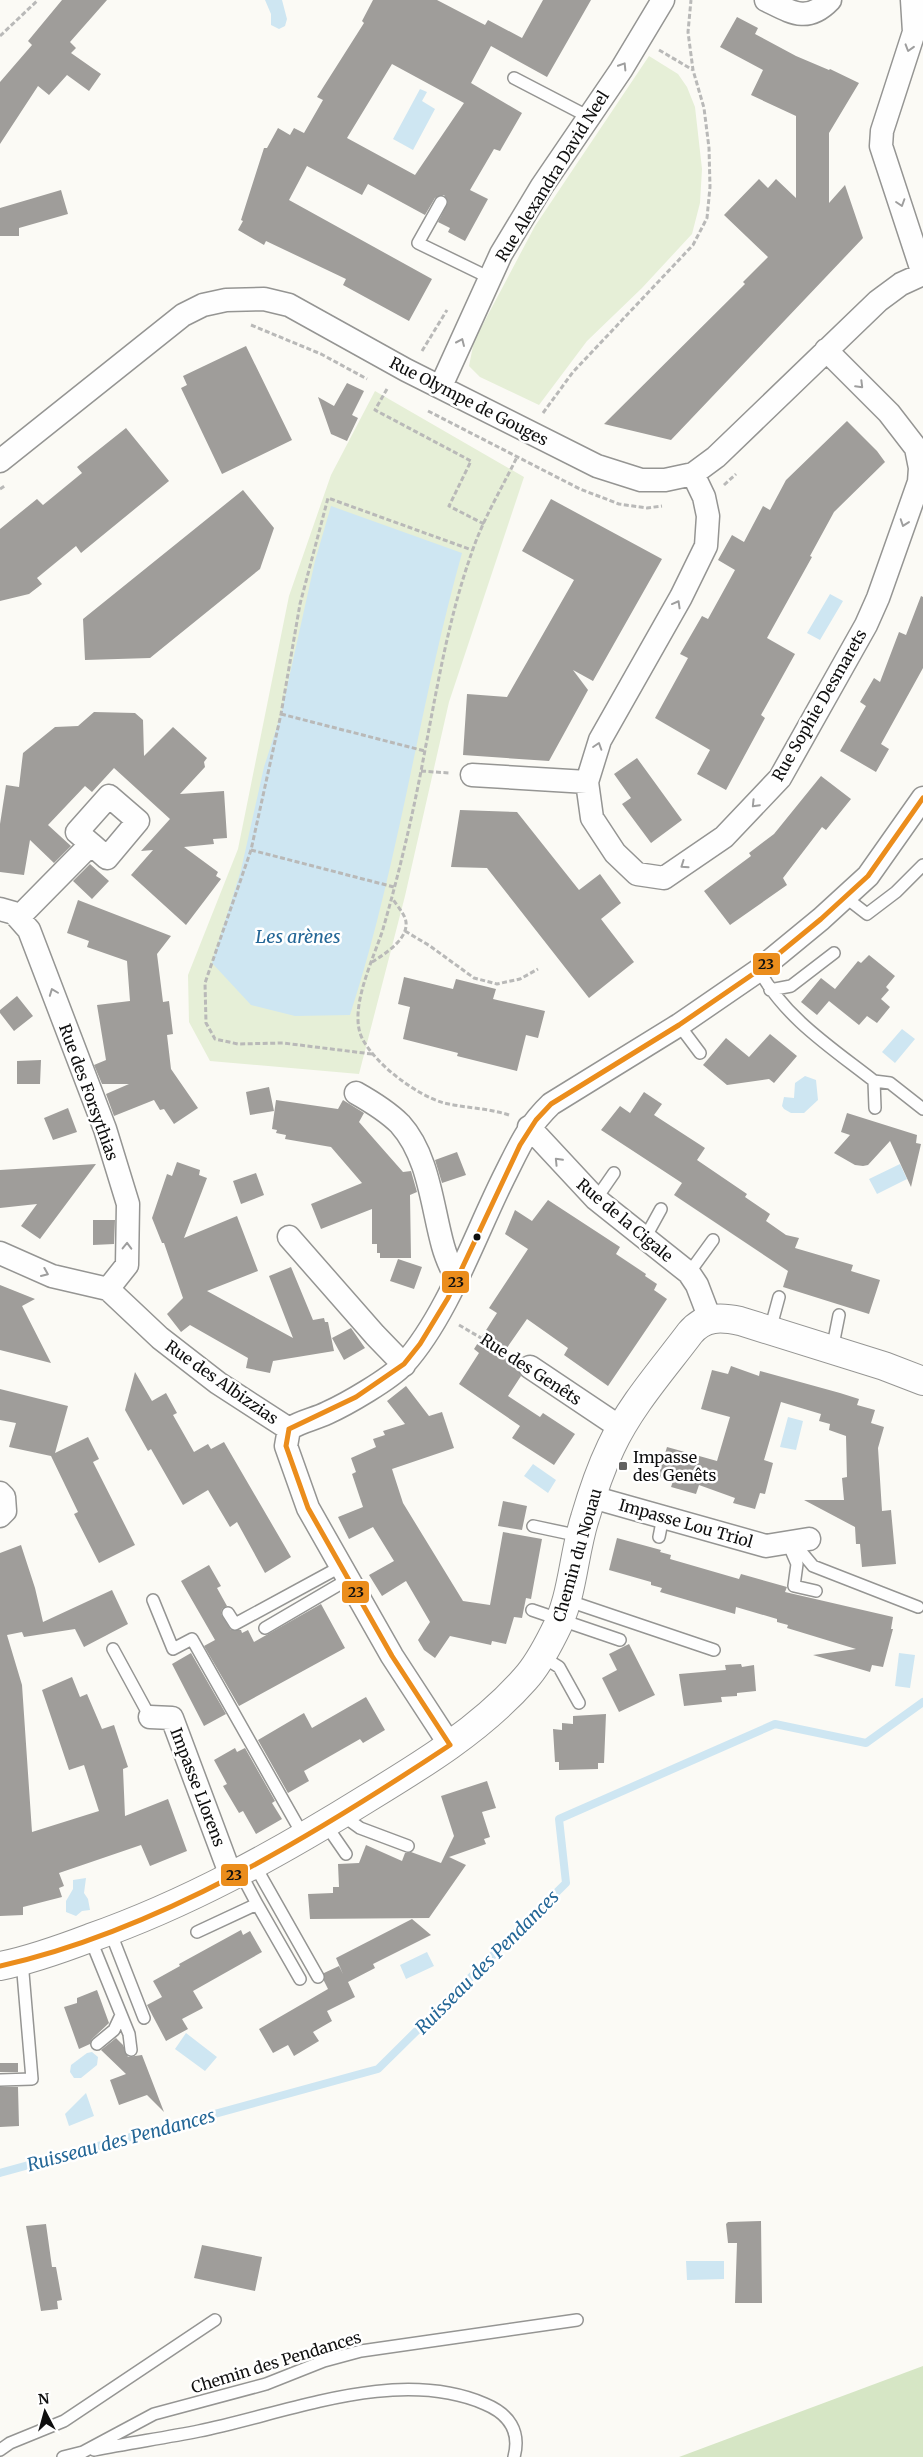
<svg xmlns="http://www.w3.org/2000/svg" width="923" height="2457" font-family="Merriweather,serif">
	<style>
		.green { fill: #e6efd7 }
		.forest { fill: #d6e6c5 }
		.water { fill: #cee6f2 }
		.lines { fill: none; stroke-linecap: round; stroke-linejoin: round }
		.stream { stroke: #cee6f2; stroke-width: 8 }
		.building { fill: #9f9d9a; fill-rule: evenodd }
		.service-casing { stroke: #959593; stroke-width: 14 }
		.minor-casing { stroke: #959593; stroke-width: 25 }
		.tertiary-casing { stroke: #959593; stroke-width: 30 }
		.path { stroke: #b9b9b8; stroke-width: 3; stroke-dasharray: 5 2.5; stroke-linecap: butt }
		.service { stroke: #fefefe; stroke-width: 11 }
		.minor { stroke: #fefefe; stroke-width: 22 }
		.tertiary { stroke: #fefefe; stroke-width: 28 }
		.bus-1-casing { stroke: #fff; stroke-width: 9 }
		.bus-1 { stroke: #eb8d1c; stroke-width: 5 }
		.oneway { stroke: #9e9e9e }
		.bus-dot { fill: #0f0f0f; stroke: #fff; stroke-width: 2 }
		.poi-dot { fill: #626160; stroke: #fff; stroke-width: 2 }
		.labels { text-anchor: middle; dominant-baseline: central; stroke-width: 5; stroke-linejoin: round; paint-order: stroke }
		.street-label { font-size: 16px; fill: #0f0f0f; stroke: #fff }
		.poi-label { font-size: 16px; fill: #0f0f0f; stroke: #fff; text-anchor: start }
		.water-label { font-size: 18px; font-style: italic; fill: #236696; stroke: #fff }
		.line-badge { stroke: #fff; stroke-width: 2 }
		.pale-badge-label { font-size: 14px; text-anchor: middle; font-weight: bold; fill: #111 }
	</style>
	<rect width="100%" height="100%" fill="#fbfaf5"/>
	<path class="green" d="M649,56L678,74L687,87L695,107L702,169L700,203L692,234L642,288L587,341L539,405L480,377L469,366L474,341L535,226Z
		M375,391L524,477L449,702L405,896L359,1074L210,1061L189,1022L188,975L238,849L289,596L331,475Z"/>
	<path class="forest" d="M923,2366V2457H679Z"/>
	<path class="water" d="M265,0H282L287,19L285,26L279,29L271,25V14Z
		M420,89L427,92L422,101L435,109L413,150L393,139Z
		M331,506L462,553C419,706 399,864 350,1015L295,1016L251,1005L212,963L241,870L264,767L281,714L315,561Z
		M830,594L843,601L820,640L807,633Z
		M902,1029L915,1039L895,1063L882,1052Z
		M805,1076L816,1080L818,1100L804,1113H791L784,1109L782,1106L784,1097L794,1098L795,1083Z
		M900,1164L907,1179L877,1194L869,1179Z
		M788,1417L803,1421L796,1450L780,1447Z
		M533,1464L556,1480L548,1493L524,1476Z
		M899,1653L915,1655L910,1688L895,1686Z
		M86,1878L84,1893L88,1899L90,1910L82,1911L76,1916L66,1912V1901L73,1889V1880Z
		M427,1952L434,1966L406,1979L400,1965Z
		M186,2033L217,2057L205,2071L175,2049Z
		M92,2052L98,2057L97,2065L81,2078H74L70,2072L71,2065L87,2053Z
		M86,2093L94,2116L69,2126L65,2114Z
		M686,2261H724V2279L687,2280Z"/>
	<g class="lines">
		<path class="stream" d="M0,2173L378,2069L566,1883L559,1819L775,1724L866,1743L923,1702"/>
	</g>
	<path class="building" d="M62,0H107L70,42L76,48L71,53L101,74L89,91L67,75L49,95L38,86L0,144V82L32,45L28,41Z
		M373,0H437L485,25L488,20L522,38L543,0H591L547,77L491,46L471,83L522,113L500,151L494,149L470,190L488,199L465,241L448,232L450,228L438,222L448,202L444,195L435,198L425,215L368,184L362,195L307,166L289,200L432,279L409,321L343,285L346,279L266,241L264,245L238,230L243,221L241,220L264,148H267L278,128L290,135L294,128L304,133L323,100L317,97L364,23L362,21ZM392,64L464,103L415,175L347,138Z
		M737,17L758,28L755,34L796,56L829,70L830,69L859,83L829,133V203L845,185L863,238L671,440L604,424L745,284L743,282L768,257L724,215L759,179L768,188L776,179L796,198V116L751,95L763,70L720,47Z
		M61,190L68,214L19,228V236H0V208Z
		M246,346L292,440L222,474L181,388L187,385L183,376Z
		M347,383L364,391L352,415L358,418L347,441L331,434L318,397L334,406Z
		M847,421L877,451L885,462L834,512L810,556L812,557L767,638L795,654L761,715L765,718L726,790L697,774L710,750L655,718L688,658L680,654L702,616L708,619L735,570L718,560L732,535L744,542L763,506L770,510L786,480Z
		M126,428L169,481L81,553L76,546L37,578L42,584L29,594L0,601V529L37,499L43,505L82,473L77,467Z
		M243,490L274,528L260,569L150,658L85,660L83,619Z
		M551,499L662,559L593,681L573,670L588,690L549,761L463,755L467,694L507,697L574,580L522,551Z
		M921,596L923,597V668L881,744L889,749L876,772L840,751L866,706L860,702L874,678L880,682L899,632L906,635Z
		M94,712L135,713L143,720L144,756L173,727L207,758L204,762L205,767L180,794L224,791L227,838L213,839L214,844L184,847L218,872L216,876L221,879L186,925L131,875L153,850L141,851L170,819L114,768L92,792L85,786L48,825L71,846L54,863L30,840L24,875L0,872V824L6,785L19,787L23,753L55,727L78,726Z
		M637,758L682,820L651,843L622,804L631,798L614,774Z
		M821,776L851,799L826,830L822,827L783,878L787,885L730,925L704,891L751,856L749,853L774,834Z
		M460,810L517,812L579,890L600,874L621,903L601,919L634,962L589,998L487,868L451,867Z
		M90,864L109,881L92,899L73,881Z
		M78,900L171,936L157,954L163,1002L169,1001L173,1034L167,1035L171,1069L198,1108L174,1124L164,1109L160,1110L154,1100L114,1116L106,1094L129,1084H102L94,1065L106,1060L97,1005L130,1001L127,961L87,947L89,941L67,933Z
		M869,955L895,976L886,987L889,990L881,999L890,1007L877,1023L867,1016L859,1025L829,1001L817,1015L801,1002L821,978L835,989L858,961L861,963Z
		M404,977L453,989L456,979L496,989L493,999L545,1011L538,1038L526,1035L517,1071L457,1056L458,1053L403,1039L410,1007L398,1004Z
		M17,996L33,1016L14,1031L0,1013V1010Z
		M770,1034L797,1056L774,1083L769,1079L727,1085L703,1065L726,1038L749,1057Z
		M41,1060L40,1084H17V1061Z
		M269,1087L274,1111L250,1115L246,1092Z
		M644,1092L662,1104L654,1115L705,1148L697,1160L747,1194L745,1197L770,1214L766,1221L786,1235L799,1238L795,1248L853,1265L851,1271L880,1280L869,1314L783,1287L788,1271L674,1195L682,1183L601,1130L620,1106L630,1113Z
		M276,1100L338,1109L343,1100L364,1113L359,1122L403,1172L411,1171L417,1192L410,1195L411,1258H380V1253H377V1244H372V1209L321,1229L311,1204L362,1183L331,1147L285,1139L286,1135L276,1133L277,1130L272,1129Z
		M68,1108L77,1132L53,1140L44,1118Z
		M847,1113L917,1135L916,1143L921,1144L911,1187L890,1141L868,1165L863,1166L855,1165L834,1153L850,1135L841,1132Z
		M457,1152L466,1175L442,1183L435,1160Z
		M177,1162L200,1170L199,1175L207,1178L184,1238L237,1216L258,1271L207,1291L293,1338L269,1276L291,1267L313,1320L324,1318L325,1322H328L334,1351L273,1361L270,1373L246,1368L248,1358L190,1325L181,1332L167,1314L183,1298L164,1243H162L152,1218L167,1174L172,1176Z
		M96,1164L40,1239L21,1226L37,1204L0,1208V1170Z
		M256,1173L264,1195L241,1204L233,1181Z
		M548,1200L620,1247L616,1254L646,1274L645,1276L657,1284L654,1290L667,1299L608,1386L564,1355L568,1348L527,1319L502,1355L517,1365L521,1376L508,1396L540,1417L543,1413L575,1434L554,1465L512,1438L520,1426L459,1384L479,1353L474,1349L497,1313L489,1308L528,1249L505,1234L515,1210L532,1221Z
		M93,1220H115L114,1244L93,1245Z
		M398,1259L422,1267L414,1289L390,1281Z
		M0,1285L35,1299L22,1306L51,1363L0,1350Z
		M351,1328L365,1348L344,1360L332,1338Z
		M731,1366L759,1376L760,1371L840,1393L859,1399L857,1405L875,1410L871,1423L884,1427L878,1448L882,1511L891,1510L896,1564L862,1567L860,1544H856L855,1527L804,1500H844L842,1478L847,1477L846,1436L829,1430L830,1424L819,1421L821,1414L781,1402L764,1460L773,1463L765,1494L760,1493L755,1509L733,1503L735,1498L699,1485L696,1494L671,1487L673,1481L658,1477L667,1447L717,1461L730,1417L701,1409L712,1370L728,1374Z
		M135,1372L152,1401L166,1393L177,1413L173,1415L194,1452L208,1444L211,1449L224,1442L291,1557L265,1573L237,1522L230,1527L208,1490L183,1505L151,1449L148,1451L125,1410Z
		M406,1386L429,1416L442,1412L454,1448L392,1469L403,1503L463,1601L490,1605L503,1532L542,1539L531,1599L526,1598L522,1618L514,1617L506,1644L492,1641L491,1645L450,1636L435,1658L424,1650L418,1640L430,1622L406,1581L382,1596L369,1575L394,1561L373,1527L349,1539L338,1517L363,1507L352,1474L356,1472L351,1458L376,1447L373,1439L385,1435L383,1431L405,1424L387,1401Z
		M0,1389L68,1406L55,1453L88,1437L99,1459L93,1462L135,1545L99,1563L74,1514L78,1512L51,1456L9,1447L16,1423L0,1420Z
		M503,1501L527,1506L522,1530L498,1526Z
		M617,1538L661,1550L660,1552L671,1555L670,1559L739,1579L741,1574L787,1587L785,1592L893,1617L891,1629H893L883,1667L872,1665L870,1672L813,1655L856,1649L787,1628L788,1625L777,1622V1619L736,1607L735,1614L660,1592L662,1588L651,1585V1582L609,1570Z
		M21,1545L35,1588L43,1622L112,1590L128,1624L84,1647L75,1629L24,1637L22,1632L7,1635L22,1685L32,1832L99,1811L84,1765L69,1770L42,1690L72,1677L80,1697L87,1694L102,1729L114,1725L128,1767L123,1769L125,1816L168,1799L187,1851L150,1866L141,1845L59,1873L64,1886L59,1888L62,1897L23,1907V1915L0,1916V1553Z
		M209,1565L221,1586L217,1588L227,1606L222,1609L221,1614L231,1630H241L242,1633L248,1630L254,1642L321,1604L345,1648L239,1706L204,1646L215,1640L181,1581Z
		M629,1644L655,1695L619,1712L602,1678L617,1670L609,1654Z
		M191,1653L226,1714L204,1726L172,1664Z
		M741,1664L742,1667L754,1665L756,1691L737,1693V1696L721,1697L722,1702L684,1706L679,1674L726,1670L725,1665Z
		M366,1697L385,1730L363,1743L360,1739L304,1771L309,1781L288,1793L258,1740L304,1713L312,1728Z
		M606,1714L604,1763H598V1769L559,1770V1762H555L553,1729L562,1730V1723L573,1724V1716Z
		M235,1748L237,1752L245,1748L275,1801L272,1803L282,1819L256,1834L243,1811L239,1813L223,1786L227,1784L214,1760Z
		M487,1781L496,1808L482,1812L490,1837L484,1839L486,1844L449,1857L466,1865L429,1918L310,1919L308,1894L333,1893V1887H339L338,1864L359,1863L366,1845L402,1861L405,1853L411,1852L441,1863L454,1836L441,1796Z
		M412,1919L431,1935L373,1964L375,1968L348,1982L355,1997L327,2011L332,2021L313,2032L319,2041L294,2056L288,2045L273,2053L259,2029L328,1989L324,1981V1973L339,1966L343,1974L336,1958Z
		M241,1930L243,1935L250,1931L262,1952L193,1991L203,2008L182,2019L188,2029L166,2041L147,2005L162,1997L153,1981L180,1966L179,1964Z
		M97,1990L109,2023L92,2039L90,2044L79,2049L64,2007L77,2003V1998Z
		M116,2038L123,2045L128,2057L142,2055L164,2112L147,2095L119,2105L110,2080L126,2074L101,2050Z
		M0,2063H18V2072H0Z
		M0,2087H18L19,2126L0,2127Z
		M761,2221L762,2303H735L737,2243H728L726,2224L728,2222Z
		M46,2224L52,2267H56L62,2300L57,2301L58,2309L41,2311L26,2226Z
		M202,2245L262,2257L255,2291L194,2278Z"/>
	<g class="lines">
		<defs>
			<path id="service" d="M514,78L589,117
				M441,202L418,243L490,278
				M845,897L867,914L896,892L923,865
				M759,970C785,1018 832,1048 874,1081L875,1108
				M770,990L791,986L834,953
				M679,1025L700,1053
				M874,1081L890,1083L923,1109
				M596,1199L614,1173
				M645,1238L661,1209
				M689,1273L713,1240
				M770,1330L779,1297
				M832,1350L839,1315
				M533,1526L580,1536
				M659,1537L663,1517
				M793,1542L813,1566L918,1607
				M788,1543L797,1564L794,1586L816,1591
				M153,1600L173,1649L192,1639L304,1837
				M566,1600L714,1650
				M532,1610L620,1640
				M228,1613L235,1624L340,1567
				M265,1628L347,1580
				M113,1649L150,1717
				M541,1656L559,1667L579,1703
				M342,1815L360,1828L408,1846
				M326,1825L346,1854
				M254,1864L318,1977
				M257,1904L300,1979
				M110,1931L144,2018
				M197,1932L257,1904L240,1872
				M90,1938L129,2034L131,2050
				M97,2044L114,2030L121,2015
				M0,2080L32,2079L22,1961
				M0,2450L10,2443L64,2421L215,2320
				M94,2450C129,2443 164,2438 199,2431C288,2413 397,2366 485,2404C509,2414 521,2431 514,2457
				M63,2457L83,2452L154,2414L266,2384L324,2361L361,2351L577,2320"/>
			<path id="minor" d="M766,0C791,12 807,24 830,0
				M912,0L914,32L882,131L881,146L923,274
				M441,386L501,254L542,186L621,70L663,0
				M0,461L183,315L203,305L226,300L264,299L289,305L406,370L597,466L641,480H665L693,474L716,457L878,301L901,284L923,274
				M693,474L704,497L708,516L706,546L681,597L600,740L587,782L592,818L615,853L637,874L664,878L724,837L780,778L866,625L878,598L919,482L920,468L916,448L889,413L826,350
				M472,775L587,782
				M0,909L14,913L29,930L105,1129L128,1204L127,1265L108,1289
				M19,917L91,844L107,858L138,821L109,796L77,832L91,844
				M356,1093C372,1102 387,1111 400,1124C429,1156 432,1207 443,1246C446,1257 451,1268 456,1278
				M529,1127L596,1199L689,1273L697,1285L710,1319
				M289,1237L375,1335L404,1365
				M0,1253L52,1276L108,1289L160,1338L218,1383L289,1429
				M530,1367L621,1428
				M289,1429C301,1421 315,1419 327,1413C347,1404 390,1379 404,1364C448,1315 476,1232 506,1173C520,1145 528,1126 551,1104L679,1025L759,970L821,919L868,876L923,798
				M289,1429L286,1446L308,1508L392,1656L450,1745
				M0,1493L4,1497L5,1511L0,1516
				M592,1497L766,1546L809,1539
				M150,1717L172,1718L231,1876"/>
			<path id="tertiary" d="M0,1966C31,1960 61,1949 90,1938C187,1904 279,1853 366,1799C422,1765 481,1729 525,1679C537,1666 546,1649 554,1633C573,1598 573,1555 585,1518C592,1494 600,1470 611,1447C630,1406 663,1369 690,1333C704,1316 721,1317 740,1321L884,1366L923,1381"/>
		</defs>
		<use href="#service" class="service-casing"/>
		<use href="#minor" class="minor-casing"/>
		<use href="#tertiary" class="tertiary-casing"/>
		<path class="path" d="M0,36L38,0
			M659,50L693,70
			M251,325L321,354L367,379
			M422,351L447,310
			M387,389L375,410L471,461L449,506L484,524
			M428,411L580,489L619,504L647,508L662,506
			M543,413L573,372L693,245L707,218L710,187L709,148L704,108L693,70L688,32L691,0
			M724,485L736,474
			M0,489L6,485
			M281,714L425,751
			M421,771L449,773
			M251,850L394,887
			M405,931L430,946L474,978L497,984L520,979L538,969
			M372,962C385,954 412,937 405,918C402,911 396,904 392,898
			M372,1054L283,1043L238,1044L215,1039L206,1023L205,983L251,850L281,714L300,604L328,498L472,550
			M509,1115C488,1108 465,1108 444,1103C416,1095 375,1064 362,1038C348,1009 374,958 383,929C400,870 414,810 425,750C438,683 449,616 472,552C483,519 502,488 517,457
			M459,1325L510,1355"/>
		<use href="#service" class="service"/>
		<use href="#minor" class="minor"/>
		<use href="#tertiary" class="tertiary"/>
		<defs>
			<path id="bus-1" d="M289,1429L356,1397L404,1364L420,1344L448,1298L520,1145L536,1120L551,1104L679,1025L759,970L821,919L868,876L923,798
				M289,1429L286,1446L308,1508L392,1656L450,1745
				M0,1966C158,1931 316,1834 450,1745"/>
		</defs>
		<use href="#bus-1" class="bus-1-casing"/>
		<use href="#bus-1" class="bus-1"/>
	</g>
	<defs><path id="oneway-chevron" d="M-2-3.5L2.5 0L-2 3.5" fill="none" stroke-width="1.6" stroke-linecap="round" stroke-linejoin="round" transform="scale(1.25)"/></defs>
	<g class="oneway">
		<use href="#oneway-chevron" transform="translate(909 48) rotate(107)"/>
		<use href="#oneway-chevron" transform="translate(623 66) rotate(-58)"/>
		<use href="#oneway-chevron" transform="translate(901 203) rotate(72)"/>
		<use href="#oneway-chevron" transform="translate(461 342) rotate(-66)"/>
		<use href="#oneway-chevron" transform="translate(860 385) rotate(45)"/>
		<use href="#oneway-chevron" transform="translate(904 523) rotate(109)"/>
		<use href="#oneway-chevron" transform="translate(677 604) rotate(-61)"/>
		<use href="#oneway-chevron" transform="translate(598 746) rotate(-72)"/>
		<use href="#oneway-chevron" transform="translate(755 804) rotate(134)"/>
		<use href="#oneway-chevron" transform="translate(684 865) rotate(145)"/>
		<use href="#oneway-chevron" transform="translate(53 992) rotate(-111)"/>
		<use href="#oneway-chevron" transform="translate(558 1161) rotate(-134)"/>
		<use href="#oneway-chevron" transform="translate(127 1246) rotate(-89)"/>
		<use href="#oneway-chevron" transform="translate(45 1273) rotate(23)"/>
	</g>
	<circle class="bus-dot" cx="477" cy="1237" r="4.5"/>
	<rect class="poi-dot" x="618" y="1461" width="10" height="10" rx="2.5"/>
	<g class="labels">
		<g class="street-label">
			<text transform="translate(552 176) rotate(-58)">Rue Alexandra David Neel</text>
			<text transform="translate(469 401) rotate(27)">Rue Olympe de Gouges</text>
			<text transform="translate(819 705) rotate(-60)">Rue Sophie Desmarets</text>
			<text transform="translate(89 1092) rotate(70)">Rue des Forsythias</text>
			<text transform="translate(625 1220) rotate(40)">Rue de la Cigale</text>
			<text transform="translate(531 1369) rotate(33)">Rue des Genêts</text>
			<text transform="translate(222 1382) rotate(35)">Rue des Albizzias</text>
			<text transform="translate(686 1523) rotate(16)">Impasse Lou Triol</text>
			<text transform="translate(577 1555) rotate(-74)">Chemin du Nouau</text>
			<text transform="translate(198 1787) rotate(69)">Impasse Llorens</text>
			<text transform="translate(276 2362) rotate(-17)">Chemin des Pendances</text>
		</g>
		<g class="poi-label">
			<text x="633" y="1457">Impasse<tspan x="633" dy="18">des Genêts</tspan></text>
		</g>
		<g class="water-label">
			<text x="298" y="936">Les arènes</text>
			<text transform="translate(487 1962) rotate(-45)">Ruisseau des Pendances</text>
			<text transform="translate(121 2140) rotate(-15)">Ruisseau des Pendances</text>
		</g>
	</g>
	<g class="line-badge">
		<rect x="752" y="952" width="29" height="24" rx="5" fill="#eb8d1c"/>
		<rect x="441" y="1270" width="29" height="24" rx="5" fill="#eb8d1c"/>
		<rect x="341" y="1580" width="29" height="24" rx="5" fill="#eb8d1c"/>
		<rect x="220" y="1863" width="29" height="24" rx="5" fill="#eb8d1c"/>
	</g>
	<g class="pale-badge-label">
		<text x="766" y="969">23</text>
		<text x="456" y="1287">23</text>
		<text x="356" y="1597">23</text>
		<text x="234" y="1880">23</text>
	</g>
	<g transform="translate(45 2412) rotate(354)" stroke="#ffffff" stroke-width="4" paint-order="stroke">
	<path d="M0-4L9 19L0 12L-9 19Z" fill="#0f0f0f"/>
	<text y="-8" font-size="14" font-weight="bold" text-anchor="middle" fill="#0f0f0f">N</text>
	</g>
</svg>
